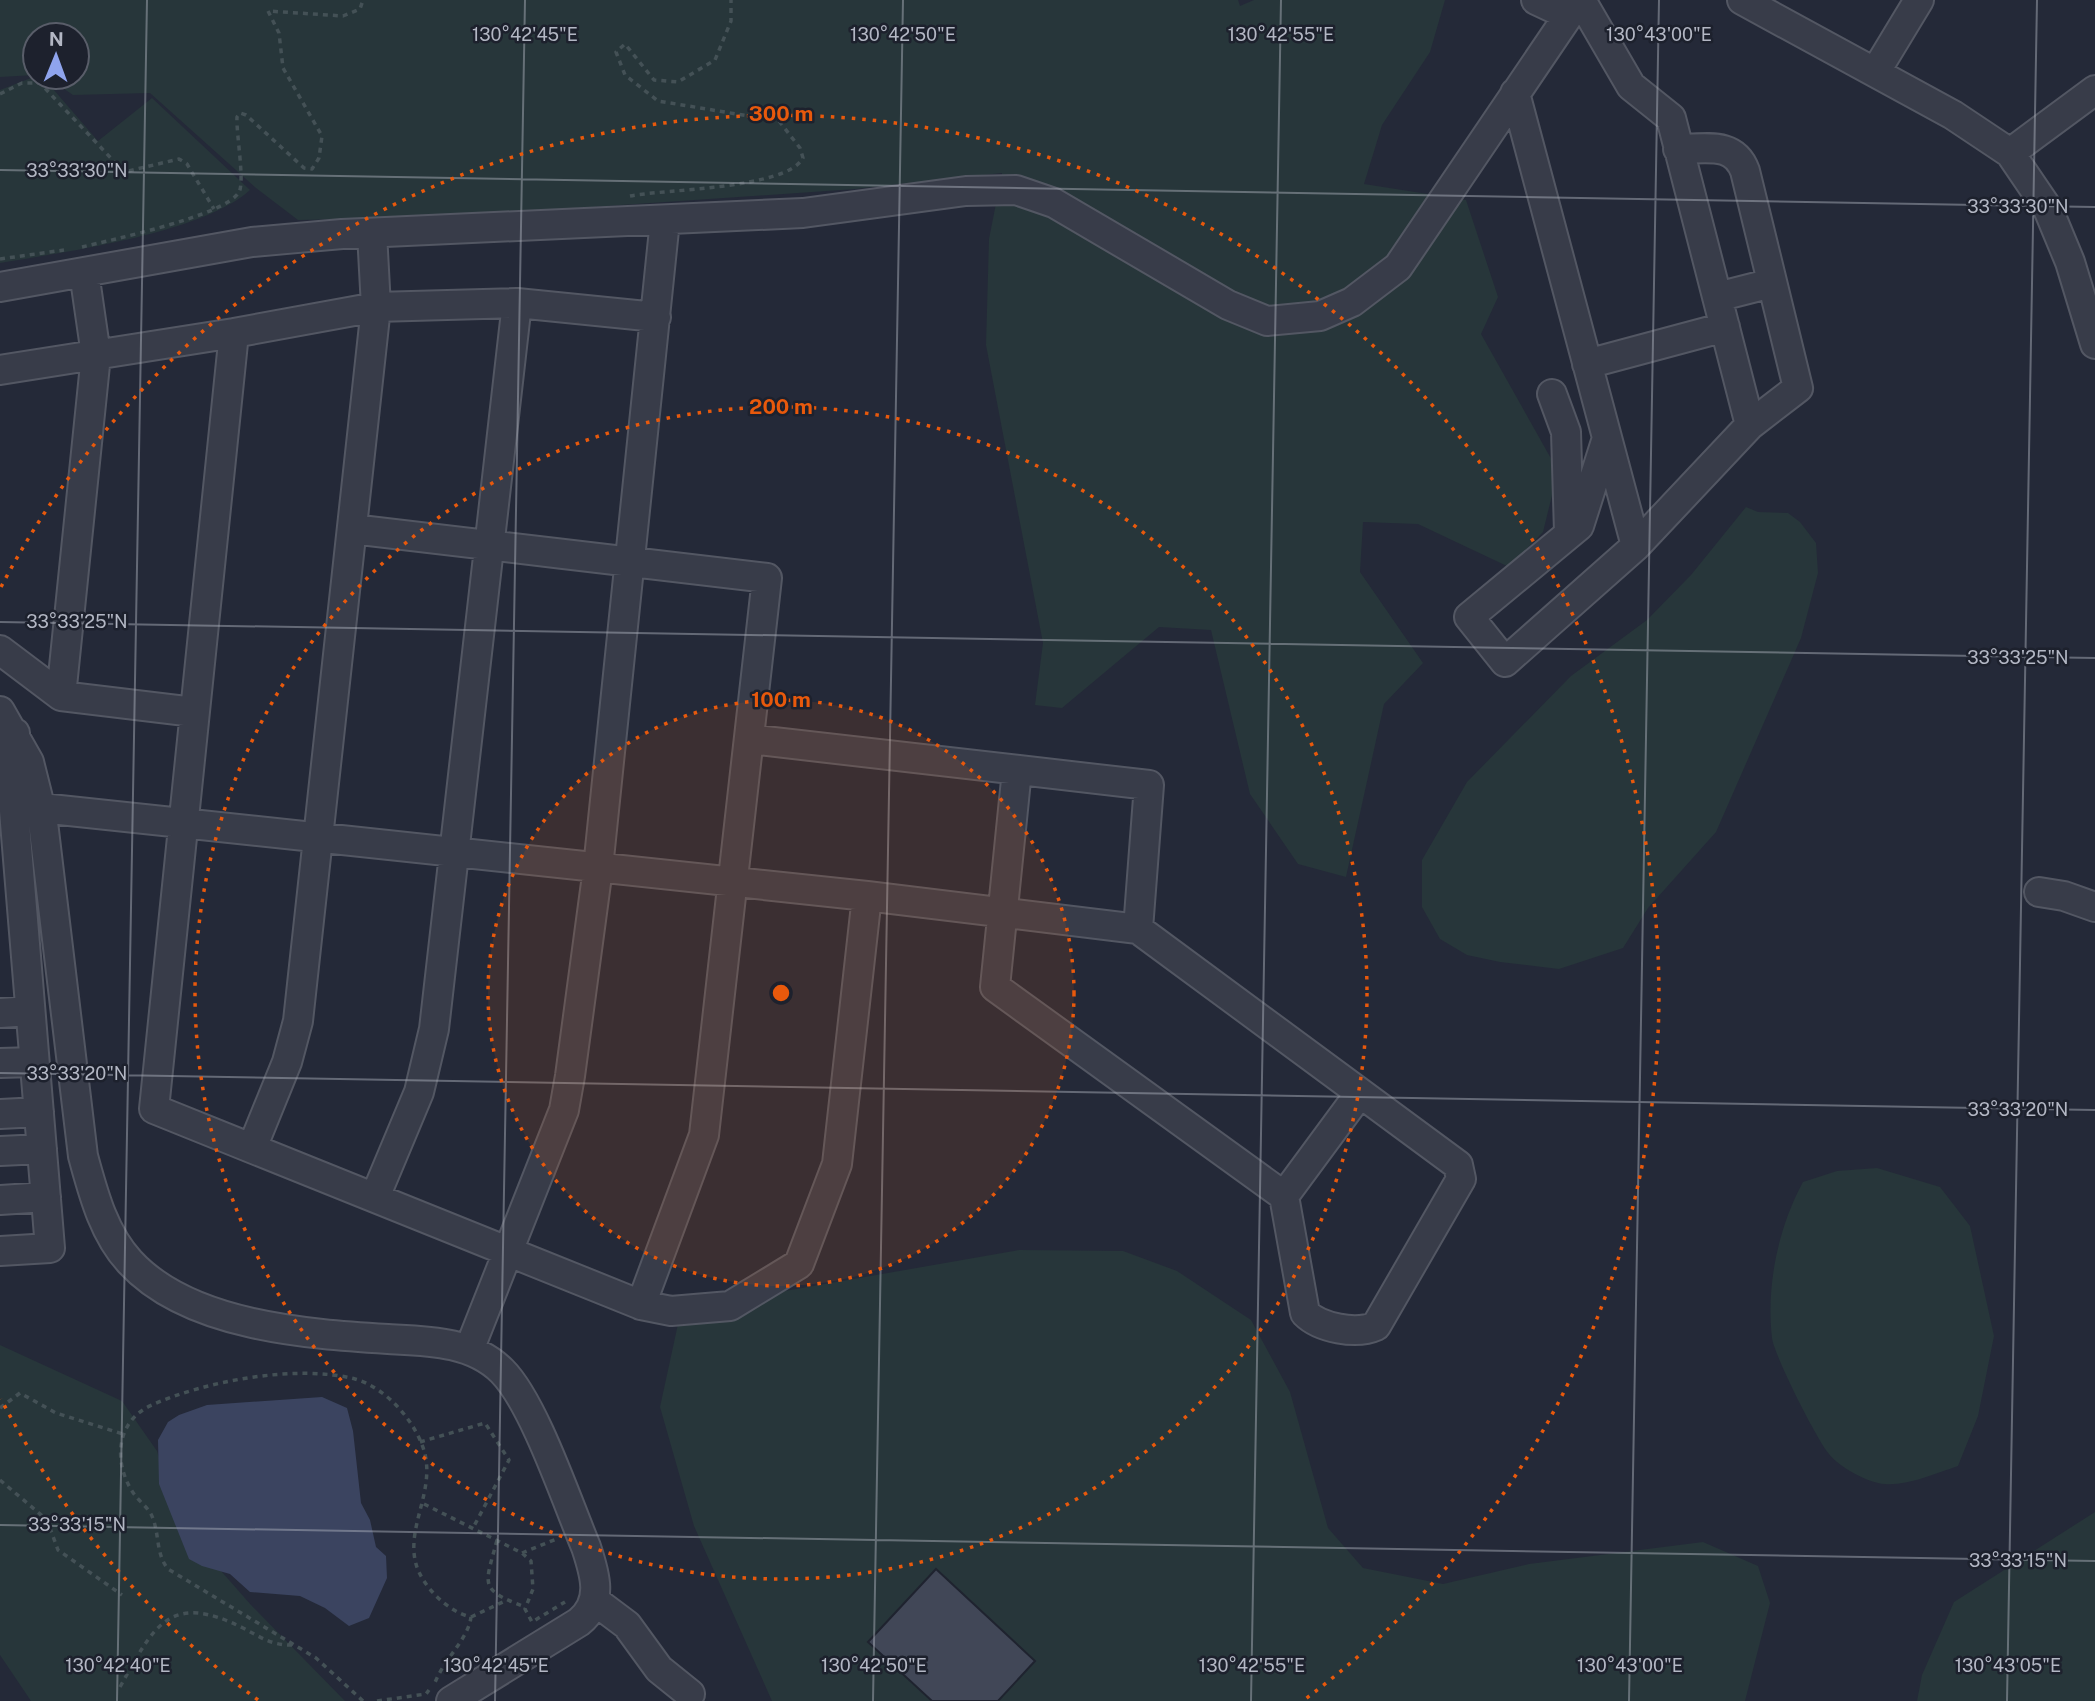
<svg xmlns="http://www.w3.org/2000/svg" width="2095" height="1701" font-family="'Public Sans',sans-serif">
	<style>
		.green { fill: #27363a }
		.water { fill: #3b4460 }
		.building { fill: #414757; stroke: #1f232f; stroke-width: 2 }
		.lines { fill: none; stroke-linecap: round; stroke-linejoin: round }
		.minor-casing { stroke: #535763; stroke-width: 32 }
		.path { stroke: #445156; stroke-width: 3.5; stroke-dasharray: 5 5; stroke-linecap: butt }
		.minor { stroke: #383c49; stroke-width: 28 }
		.ticks { fill: none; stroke: #b3b7c4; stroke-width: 2; stroke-opacity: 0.45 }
		.ring { fill: none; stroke: #e8590c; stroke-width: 3.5; stroke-dasharray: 3.5 7 }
		.ticks-label { font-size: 18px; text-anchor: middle; fill: #b3b7c4; stroke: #1d212d; stroke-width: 5; stroke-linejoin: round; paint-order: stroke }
		.centre { fill: #e8590c; stroke: #1d212d; stroke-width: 3.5 }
		.ring-label { font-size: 21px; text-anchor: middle; font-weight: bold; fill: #e8590c; stroke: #1d212d; stroke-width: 5; stroke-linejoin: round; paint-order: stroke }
	</style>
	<rect width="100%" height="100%" fill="#242938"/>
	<path class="green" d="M0,0H1238L1240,6L1254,0H1445L1430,52L1382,125L1364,184L1466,200L1498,297L1481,334L1558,471L1543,532L1509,567L1418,524L1363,522L1360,572L1423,663L1384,704L1346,877L1298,864L1250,794L1211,630L1159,627L1062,708L1035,705L1043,643L986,345L989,239L1002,173L855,189L447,217L298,220L256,188L150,93L73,95L47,77H77V35H35V75L0,77Z
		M31,78L47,82L98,141L152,98L250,190C203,233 65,252 0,263V90Z
		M1746,507L1758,512L1788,513L1800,522L1816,543L1818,573L1801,638L1716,832L1648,908L1623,948L1559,969L1500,962L1467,955L1440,939L1422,907V860L1467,782L1571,676L1647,620L1691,575Z
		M1877,1168L1940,1187L1970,1226L1994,1336L1978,1416L1958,1466C1937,1473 1907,1486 1885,1484C1868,1483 1839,1467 1829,1454C1817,1440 1774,1355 1772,1338C1766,1286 1778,1228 1803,1182L1837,1171Z
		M1019,1250L1123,1251L1177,1271L1251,1320L1290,1392L1328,1528L1363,1568L1443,1584L1529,1564L1703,1542L1758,1566L1770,1603L1745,1701H772L694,1526L660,1407L678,1324L734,1300Z
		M0,1345L122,1401L157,1451L178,1522L251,1605L345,1701H31L0,1655Z
		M2095,1512V1701H1917L1922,1675L1954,1602Z"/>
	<path class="water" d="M322,1397L347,1408L353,1431L361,1503L370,1520L376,1547L386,1556L387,1578L369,1618L349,1626L325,1608L300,1596L250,1592L230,1574L202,1566L189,1559L159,1484L158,1440L168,1422L179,1415L207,1405Z"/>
	<path class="building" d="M936,1569L1035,1661L998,1701H932L868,1642Z"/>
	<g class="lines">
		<defs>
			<path id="minor" d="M1536,0L1568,15
				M1742,0L1953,115L2010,153L2048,209L2070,262L2095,344
				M1876,71L1919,0
				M1515,93L1636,546L1750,425L1671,118L1631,86L1581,0
				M1678,149C1706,149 1734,141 1745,171L1798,388L1750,425
				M2010,153L2095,90
				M0,287L252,242L342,234L803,213L966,191L1016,190L1054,203L1228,305L1267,321L1320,316L1352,302L1398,267L1579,0
				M1717,297L1772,283
				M517,303L656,317
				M1587,364L1725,327
				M0,370L234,333
				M1552,394L1566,432L1569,532
				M1607,438L1579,526L1469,617L1505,662L1636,546
				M352,529C490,545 629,562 767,578L704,1135L641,1305L154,1109L234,333L376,307L517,303L434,1029L419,1092L375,1197
				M0,650L61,696L194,712
				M61,696L96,355L84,272
				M0,711L29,762L42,814L83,1156C93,1192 103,1233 130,1262C189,1326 307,1334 388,1339C427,1341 472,1341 502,1371C534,1403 567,1502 586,1547C595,1574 604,1602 579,1622L451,1701
				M749,739L1149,785L1138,929L867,896
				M1017,770L995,987L1284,1196L1305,1313C1320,1328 1356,1335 1376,1326L1461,1179L1458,1165L1138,929
				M41,808L867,896L837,1164L799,1264L730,1306L671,1311L641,1305
				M2039,892L2064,896L2095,907
				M0,1013L30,1011
				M0,1063L34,1062
				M0,1114L39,1112
				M252,1148L287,1062L298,1021L376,307L372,233
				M0,1151L42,1149
				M1284,1196L1360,1093
				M0,1200L46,1197
				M0,1251L50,1248L10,762L15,733
				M469,1350L564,1110L570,1076L598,868L665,220
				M595,1601L627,1625L659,1669L690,1694"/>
		</defs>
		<use href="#minor" class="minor-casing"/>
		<path class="path" d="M0,94L22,83H40L124,172L179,159L187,164L214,209
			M630,196C666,189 786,189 803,158L800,148L779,121L658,101L625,75L616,52L625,44L654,80L678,82L715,60L731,21V0
			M82,247C111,240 227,215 239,192C245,182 236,133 237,117L240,113L246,115L304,168L312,169L319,158L322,136L283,68L279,33L268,11L343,16L360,9L363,0
			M0,259L64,250
			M0,1408L20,1393L56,1413L123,1434
			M420,1442L485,1423L509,1460L473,1528
			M0,1480L47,1520L58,1550L122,1595
			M424,1504L522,1553L531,1561L533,1589L525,1609L532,1622L565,1602
			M497,1540C485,1586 478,1589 525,1607
			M522,1553L559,1538
			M471,1617L507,1600
			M120,1687C154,1626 169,1591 243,1628C260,1637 273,1646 293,1645
			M363,1701L316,1658L168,1569C155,1553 160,1532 151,1514C147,1507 139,1501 134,1494C113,1464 115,1421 152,1405C205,1381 297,1364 355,1379C387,1388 417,1423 425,1454C434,1493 406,1528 416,1564C422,1586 448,1612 471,1617C468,1640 444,1658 434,1685
			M377,1701L426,1694L429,1690"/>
		<use href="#minor" class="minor"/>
	</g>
	<path class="ticks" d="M0,170L2095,207M0,622L2095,658M0,1073L2095,1110M0,1525L2095,1561M117,1701L147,0M495,1701L525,0M873,1701L903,0M1251,1701L1281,0M1629,1701L1659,0M2007,1701L2037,0"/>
	<circle cx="781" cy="993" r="293" fill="#e8590c" fill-opacity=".12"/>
	<g class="ring">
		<circle cx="781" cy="993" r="293"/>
		<circle cx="781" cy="993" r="586"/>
		<path d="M258 1700A879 879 0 0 1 1 1399M1 587A879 879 0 1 1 1304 1700"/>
	</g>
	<g class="ticks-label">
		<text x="525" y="41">130°42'45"E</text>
		<text x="903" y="41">130°42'50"E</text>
		<text x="1281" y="41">130°42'55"E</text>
		<text x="1659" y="41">130°43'00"E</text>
		<text x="77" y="177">33°33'30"N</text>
		<text x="2018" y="213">33°33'30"N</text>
		<text x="77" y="628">33°33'25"N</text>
		<text x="2018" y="664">33°33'25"N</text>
		<text x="77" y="1080">33°33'20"N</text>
		<text x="2018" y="1116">33°33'20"N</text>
		<text x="77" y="1531">33°33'15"N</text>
		<text x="2018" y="1567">33°33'15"N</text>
		<text x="118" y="1672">130°42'40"E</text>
		<text x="496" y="1672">130°42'45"E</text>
		<text x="874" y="1672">130°42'50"E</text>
		<text x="1252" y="1672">130°42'55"E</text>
		<text x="1630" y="1672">130°43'00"E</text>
		<text x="2008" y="1672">130°43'05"E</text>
	</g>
	<circle cx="781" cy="993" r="10" class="centre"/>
	<g class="ring-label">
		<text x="781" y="121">300 m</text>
		<text x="781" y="414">200 m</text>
		<text x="781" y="707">100 m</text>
	</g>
	<g transform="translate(56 56) rotate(1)"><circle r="33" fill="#1d212d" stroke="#595d69" stroke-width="2"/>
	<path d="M0-5L12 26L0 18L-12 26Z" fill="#8fa4ed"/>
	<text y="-10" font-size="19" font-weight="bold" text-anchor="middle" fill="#b3b7c4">N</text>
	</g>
</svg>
